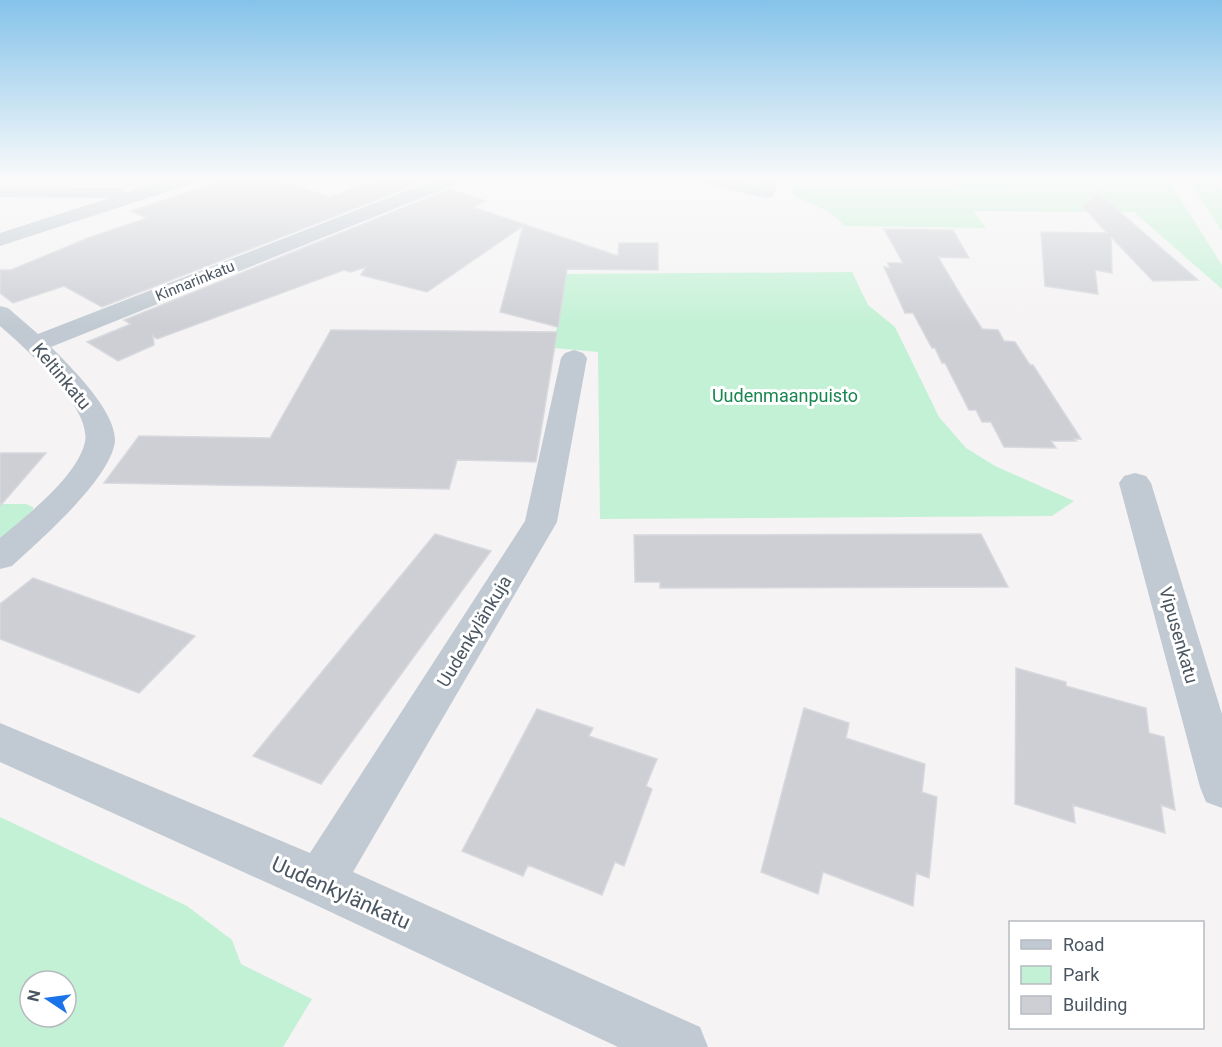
<svg xmlns="http://www.w3.org/2000/svg" width="1222" height="1047" font-family="Roboto,sans-serif">
	<style>
		.green { fill: #c3f1d5; fill-rule: evenodd }
		.lines { fill: none; stroke-linecap: round; stroke-linejoin: round }
		.stream { fill: #90daee; fill-rule: evenodd }
		.building { fill: #cdcfd5; stroke: #d7d9de; stroke-width: 1.5 }
		.minor { fill: #c1cad2; fill-rule: evenodd }
		.labels { text-anchor: middle; dominant-baseline: central; stroke-width: 6; stroke-linejoin: round; paint-order: stroke }
		.far-street-label { font-size: 15px; fill: #4a5661; stroke: #fff }
		.street-label { font-size: 18px; fill: #4a5661; stroke: #fff }
		.park-label { font-size: 18px; fill: #17864f; stroke: #fff }
		.near-street-label { font-size: 21px; fill: #4a5661; stroke: #fff }
	</style>
	<rect width="100%" height="100%" fill="#f5f3f3"/>
	<path class="green" d="M946,178H1167L1222,265V289L1134,212L973,211L986,228L844,226C831,208 811,206 794,195L790,185L947,187Z
		M1187,178H1212L1222,192V231Z
		M852,272L868,305L895,327L939,417L966,448L995,466L1074,501L1052,516L600,519L598,352L554,348L564,274Z
		M0,504H26L33,507V510L0,539Z
		M0,817L187,906L232,940L241,964L312,999L283,1047H0ZM30,981H66V1017H30Z"/>
	<g class="lines">
		<path class="stream" d="M1142,178H1158L1163,180L1160,182Z"/>
	</g>
	<path class="building" d="M230,178H274L330,197L382,178H416L425,181L102,307L64,286L13,303L0,293V270H11L88,238L147,218L131,211Z
		M450,189L486,201L473,207L618,256L619,243H658V270L567,269L558,327L500,312L523,226L427,292L361,275L366,267L351,272L344,270L157,339L153,336L154,345L118,361L87,342L131,324L124,320Z
		M1097,192L1198,280L1153,281L1111,237L1112,273L1095,270L1098,294L1045,286L1041,232L1107,233L1083,207Z
		M884,229L953,230L969,258L938,257L963,299L982,329L998,330L1004,341L1015,342L1030,365H1033L1081,439H1074L1076,441H1051L1056,448L1004,447L991,422H982L976,410H969L945,363H942L935,348H932L913,313H905L884,267L890,268L888,263H903Z
		M331,330L557,332L536,462L457,460L449,489L104,483L139,436L270,438Z
		M0,453H46L0,506Z
		M435,534L491,551L321,784L253,756Z
		M981,534L1008,587L660,588V582H635L634,535Z
		M33,578L195,636L139,693L0,639V604Z
		M1016,668L1066,682V686L1146,708L1149,733L1164,737L1175,810L1161,805L1165,833L1073,805L1075,823L1015,804Z
		M804,708L849,723L846,738L925,764L922,792L937,797L929,878L916,873L913,906L823,872L818,894L761,872Z
		M537,709L593,728L589,736L657,759L646,786L652,789L624,866L615,862L602,895L528,865L523,876L462,851Z"/>
	<g class="lines">
		<path class="minor" d="M173,178H200L197,182L0,246V233L109,198L0,197V187L116,188L122,189L125,193Z
			M439,178H464L461,182L51,347C71,367 115,410 115,440C113,477 39,541 12,566L0,569V538C27,515 77,477 85,442C92,407 24,347 0,326V306L8,308L38,334Z
			M695,178H726L760,186L763,178H781L772,197L766,198L698,182Z
			M574,350L583,353L587,358L557,522L353,872L700,1027L708,1047H618L303,899L0,762V723L310,853L525,521L561,358L565,353Z
			M1135,473L1146,476L1151,483L1222,714V808L1206,802L1200,787L1119,483L1124,476Z"/>
	</g>
	<linearGradient id="sky" x2="0" y2="1"><stop stop-color="#85c3ea"/><stop offset="0.55" stop-color="#fafafa"/><stop offset="1" stop-color="#fafafa" stop-opacity="0"/></linearGradient>
	<rect width="1222" height="325" fill="url(#sky)"/>
	<g class="labels">
		<g class="far-street-label">
			<text transform="translate(195 281) rotate(-22)">Kinnarinkatu</text>
		</g>
		<g class="street-label">
			<text transform="translate(62 376) rotate(50)">Keltinkatu</text>
			<text transform="translate(474 631) rotate(-59)">Uudenkylänkuja</text>
			<text transform="translate(1179 635) rotate(74)">Vipusenkatu</text>
		</g>
		<g class="park-label">
			<text x="785" y="395">Uudenmaanpuisto</text>
		</g>
		<g class="near-street-label">
			<text transform="translate(341 893) rotate(24)">Uudenkylänkatu</text>
		</g>
	</g>
	<rect x="1009" y="921" width="195" height="108" fill="#ffffff" stroke="#b7bbc0" stroke-width="1.5"/>
	<rect x="1021" y="940" width="30" height="9" fill="#c1cad2" stroke="#b7bbc0" stroke-width="1.5"/>
	<text x="1063" y="951" font-size="18" fill="#4a5661">Road</text>
	<rect x="1021" y="966" width="30" height="18" fill="#c3f1d5" stroke="#b7bbc0" stroke-width="1.5"/>
	<text x="1063" y="981" font-size="18" fill="#4a5661">Park</text>
	<rect x="1021" y="996" width="30" height="18" fill="#cdcfd5" stroke="#b7bbc0" stroke-width="1.5"/>
	<text x="1063" y="1011" font-size="18" fill="#4a5661">Building</text>
	<g transform="translate(48 999) rotate(283)"><circle r="28" fill="#ffffff" stroke="#b7bbc0" stroke-width="1.5"/>
	<path d="M0-4.5L10 22L0 15L-10 22Z" fill="#1a73e8"/>
	<text y="-9" font-size="16" font-weight="bold" text-anchor="middle" fill="#4a5661">N</text>
	</g>
</svg>
